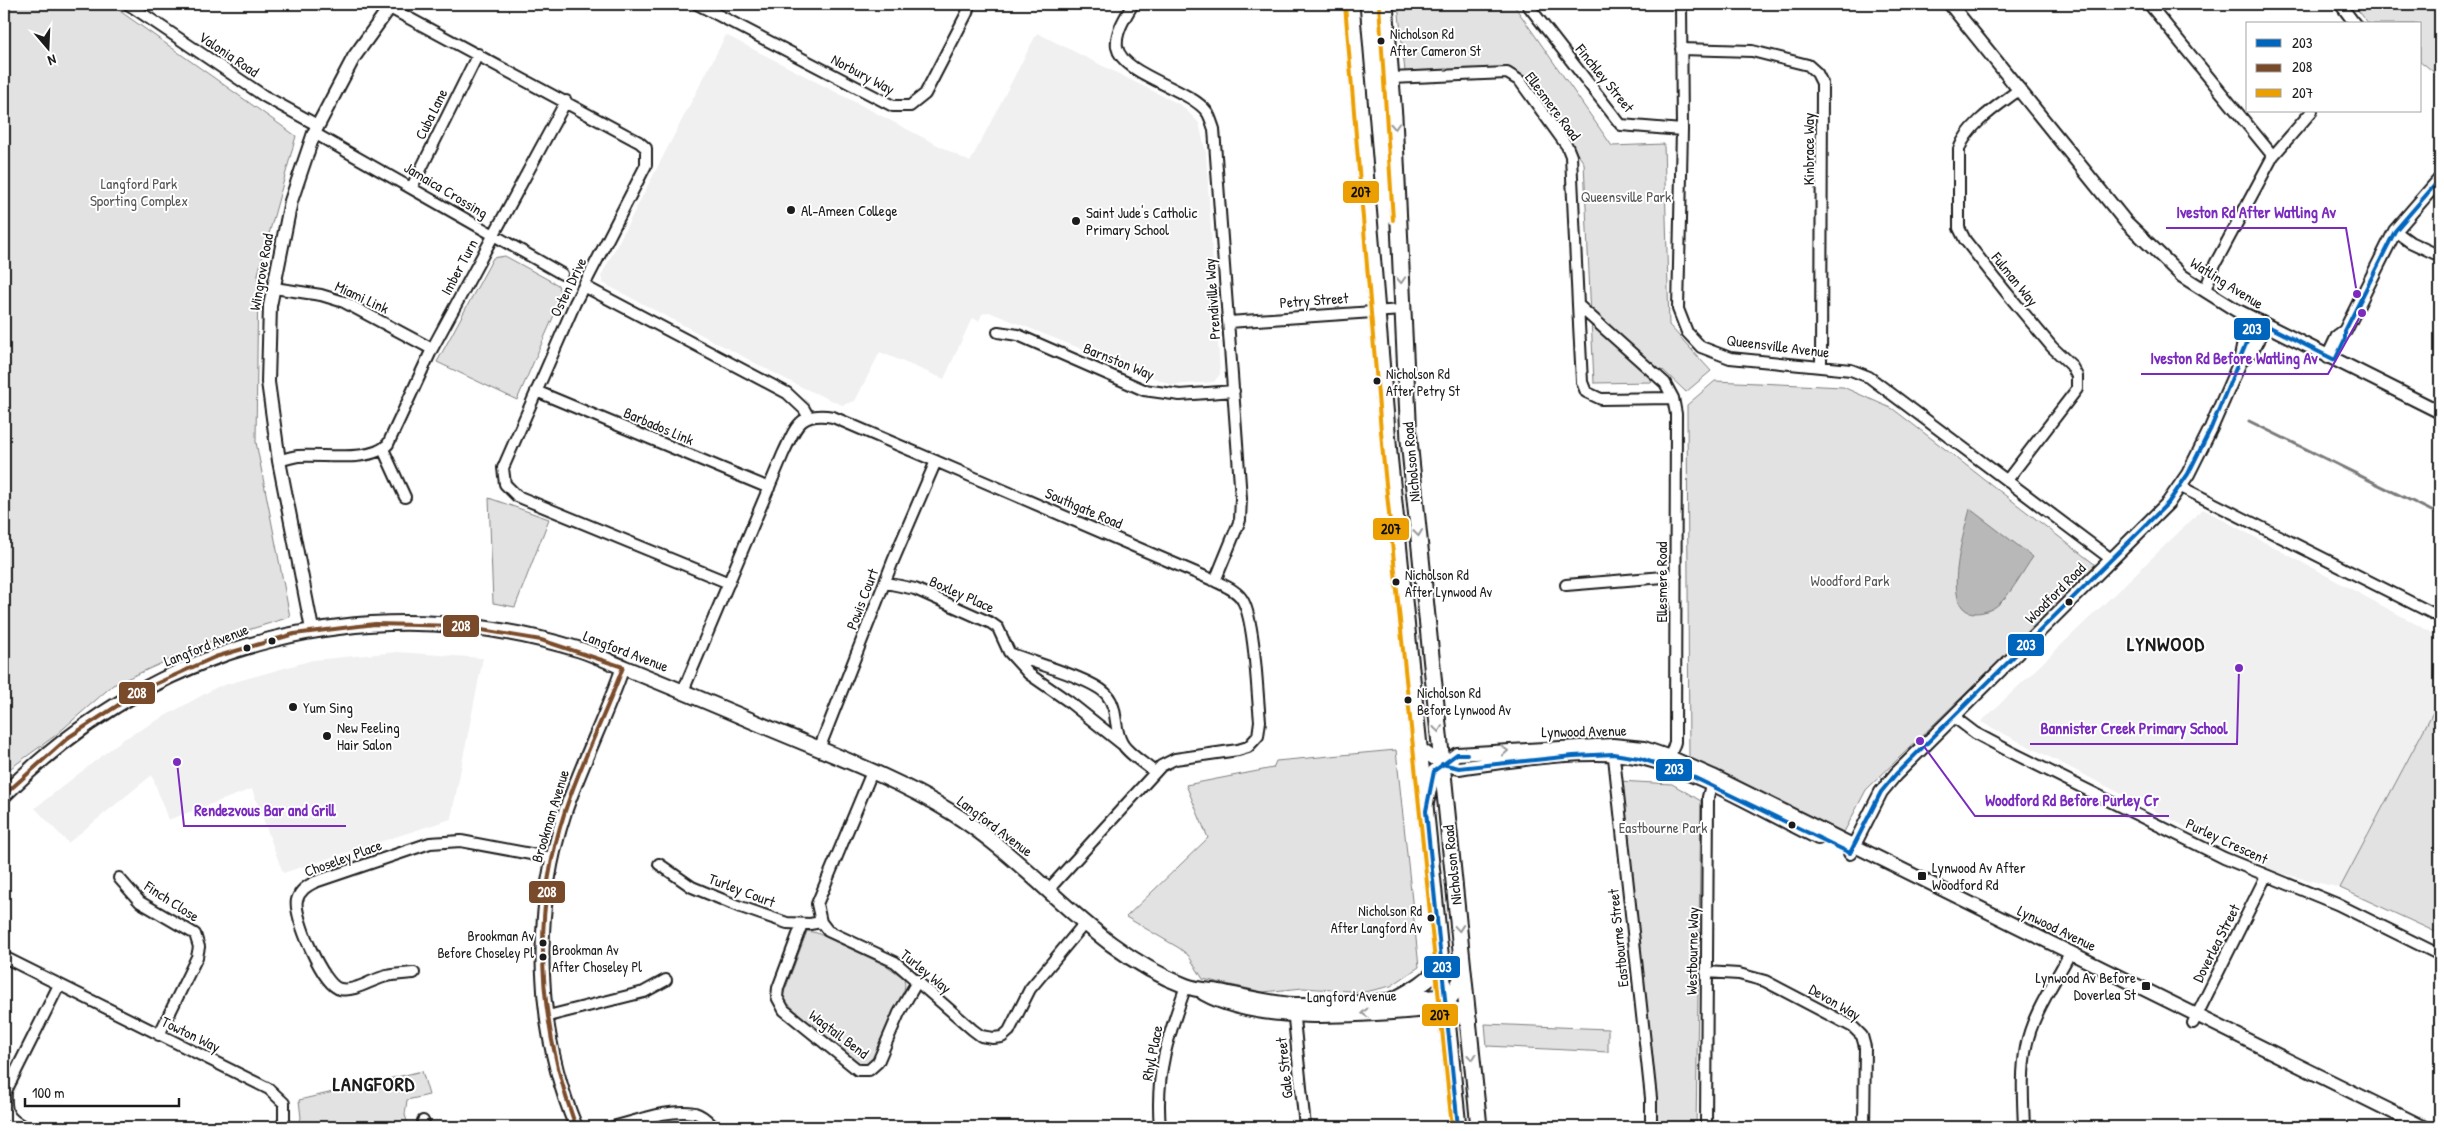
<svg xmlns="http://www.w3.org/2000/svg" width="2444" height="1131" font-family="'Patrick Hand',sans-serif">
	<style>
		.built { fill: #f0f0f0 }
		.green { fill: #e2e2e2; stroke: #7f7f7f }
		.water { fill: #b8b8b8; stroke: #7a7a7a }
		.lines { fill: none; stroke-linecap: round; stroke-linejoin: round }
		.stream { stroke: #7a7a7a; stroke-width: 3 }
		.minor-casing { stroke: #1c1c1c; stroke-width: 14 }
		.tertiary-casing { stroke: #1c1c1c; stroke-width: 16 }
		.secondary-casing { stroke: #1c1c1c; stroke-width: 18 }
		.primary-casing { stroke: #1c1c1c; stroke-width: 19 }
		.minor { stroke: #fff; stroke-width: 10 }
		.tertiary { stroke: #fff; stroke-width: 12 }
		.secondary { stroke: #fff; stroke-width: 14 }
		.primary { stroke: #fff; stroke-width: 15 }
		.bus-1-casing { stroke: #fff; stroke-width: 8 }
		.bus-2-casing { stroke: #fff; stroke-width: 8 }
		.bus-3-casing { stroke: #fff; stroke-width: 8 }
		.bus-1 { stroke: #0065bd; stroke-width: 4 }
		.bus-2 { stroke: #7a4b2a; stroke-width: 4 }
		.bus-3 { stroke: #ec9f01; stroke-width: 4 }
		.oneway { stroke: #999 }
		.bus-dot { fill: #1c1c1c; stroke: #fff; stroke-width: 2 }
		.labels { text-anchor: middle; dominant-baseline: central; stroke-width: 4; stroke-linejoin: round; paint-order: stroke }
		.bus-label { font-size: 14px; fill: #1c1c1c; stroke: #fff; text-anchor: start }
		.street-label { font-size: 15px; fill: #1c1c1c; stroke: #fff }
		.park-label { font-size: 15px; fill: #575757; stroke: #fff }
		.poi-label { font-size: 15px; fill: #1c1c1c; stroke: #fff; text-anchor: start }
		.district-label { font-size: 20px; font-weight: bold; letter-spacing: 1px; fill: #1c1c1c; stroke: #fff }
		.leader { fill: none; stroke: #7b2cbf; stroke-width: 2 }
		.callout-dot { fill: #7b2cbf; stroke: #fff; stroke-width: 2 }
		.callout-label { font-size: 16px; text-anchor: middle; font-weight: bold; fill: #7b2cbf; stroke: #fff; stroke-width: 4; stroke-linejoin: round; paint-order: stroke }
		.line-badge { stroke: #fff; stroke-width: 2 }
		.badge-label { font-size: 14px; text-anchor: middle; font-weight: bold; fill: #fff }
		.pale-badge-label { font-size: 14px; text-anchor: middle; font-weight: bold; fill: #111 }
	</style>
	<rect width="100%" height="100%" fill="#fff"/>
	<filter id="ink" filterUnits="userSpaceOnUse"><feTurbulence type="fractalNoise" baseFrequency=".02" numOctaves="2"/><feDisplacementMap in="SourceGraphic" scale="10" xChannelSelector="R" yChannelSelector="G"/><feConvolveMatrix kernelMatrix="1 2 1 2 8 2 1 2 1" color-interpolation-filters="sRGB"/></filter>
	<g filter="url(#ink)">
		<path class="built" d="M1037,33L1181,105L1199,123L1206,153L1220,374L1214,382L1172,385L989,312L982,314L979,321L972,318L944,379L880,352L855,401L842,405L797,385L603,283L601,276L726,35L970,162Z
			M2203,509L2440,637V699L2340,888L2272,871L1981,722Z
			M397,652L483,658L451,819L283,873L252,789L168,820L152,775L68,843L35,808L122,740L217,687L313,660Z"/>
		<path class="green" d="M4,4H110L296,136L258,274L256,442L290,617L209,642L113,685L56,735L4,773Z
			M1398,4H1513L1612,146L1664,144L1669,325L1711,371L1686,392L1663,370L1651,382L1594,383L1584,163L1519,72H1405Z
			M2353,4H2440V77L2420,61V24H2369Z
			M505,256L558,285L562,297L517,400L437,362L493,258Z
			M1715,381L1843,387L1893,409L2097,566L1866,790L1842,836L1689,759L1687,405Z
			M489,498L549,519L515,607L493,603Z
			M2440,699V934L2340,888Z
			M1396,750L1419,967L1391,986L1365,992L1303,988L1263,992L1203,979L1188,955L1179,948L1126,917L1208,838L1186,785L1273,768L1276,761Z
			M1619,781L1672,784L1701,801L1696,1127H1657L1652,1057Z
			M807,931L817,933L887,966L904,978L905,985L902,1000L873,1063L862,1068L820,1034L782,998Z
			M1485,1024L1608,1029V1052L1487,1046Z
			M422,1071L429,1095L407,1100L405,1115L409,1127H297L301,1118L299,1100Z"/>
		<path class="water" d="M1970,509L2033,557C2023,571 2014,589 2002,601C1995,609 1985,613 1975,613C1939,612 1965,529 1970,509Z"/>
		<g class="lines">
			<path class="stream" d="M2436,4L2440,9
				M2249,421L2440,515"/>
			<defs>
				<path id="minor" d="M128,4L264,96L317,125
					M697,4L893,106H910L925,94L967,13L969,4
					M1133,4C1126,16 1115,32 1117,47C1122,75 1189,88 1207,112C1210,116 1212,124 1214,129L1241,498L1240,520L1215,581
					M1527,4L1621,125L1682,130
					M1681,4L1682,130L1678,309L1687,332L1701,347L1730,358L1851,370L1869,377L2111,559
					M2149,4L2273,156
					M2340,4L2355,24
					M390,8L639,142L646,148V165L575,303L503,468L505,484L517,496L729,583
					M1681,49L1752,51L1808,65L1817,73L1822,83L1821,367
					M1391,78L1507,73L1520,81L1567,146L1571,156L1578,305L1665,383L1673,398L1676,414L1675,742L1668,763
					M314,133L562,274
					M412,187L478,54
					M2395,231L2410,242L2440,256
					M584,286L787,393L804,409L808,416
					M274,288L321,295L344,302L432,349
					M2205,290L2215,264L2273,156L2312,111
					M1578,305L1582,382L1586,392L1601,399L1673,398
					M1229,322L1402,310
					M998,332L1018,335L1144,390L1180,395L1234,391
					M536,391L769,488
					M383,449L405,497
					M279,461C285,459 291,457 298,456C323,454 371,463 388,444L432,349L566,101
					M2008,479L2077,389V376L2071,365L2052,347L2006,292L1965,240L1959,228V149C1969,123 1999,105 2020,89
					M2181,487L2440,617
					M886,583L915,589L991,623L998,628L1009,652L1029,674L1068,701L1122,744
					M1566,585L1676,576
					M1012,654C1034,663 1094,679 1107,695C1119,710 1113,728 1122,743C1127,753 1144,763 1153,771
					M683,691L783,454C796,427 799,411 833,417L1215,581C1225,586 1238,591 1243,601C1255,623 1257,693 1260,721L1258,736L1248,747L1238,750L1175,759L1161,766L1048,890
					M1954,717L1975,733L2009,751L2224,858L2337,904L2440,955
					M1613,748L1651,1098V1127
					M819,749L893,561L936,461
					M872,772L817,904L821,922L828,931L895,962L973,1030L981,1036L993,1038L1002,1037L1009,1031L1030,989L1084,924
					M659,864L692,887L738,906L787,923L810,924L821,922
					M119,878L140,902L195,934L199,947L197,957L159,1035
					M802,924L778,988L777,997L784,1010L858,1070H869L878,1062L899,1013L918,980
					M4,957L269,1089L284,1103V1120L281,1127
					M1706,972L1739,974L1765,981L1853,1027L1862,1036L1865,1047L1864,1127
					M414,973C405,974 396,974 387,976C372,979 356,992 340,989C323,986 293,915 297,900C300,890 307,886 315,882L430,843L461,841L552,858
					M1293,1009L1305,1127
					M548,1016L644,992L666,980
					M2193,1023L2266,876
					M423,1121L425,1127
					M25,1127C6,1118 5,1111 6,1091L59,985
					M613,1127C637,1121 670,1108 695,1113C703,1115 709,1122 714,1127
					M1160,1127C1155,1074 1168,1036 1186,986
					M1706,1127L1708,797L1713,777
					M2024,1127C2023,1101 2021,1073 2026,1047C2032,1014 2055,982 2070,953"/>
				<path id="tertiary" d="M1950,4L2125,221L2182,276L2236,310L2440,412
					M2328,357L2338,336L2345,331L2395,231L2440,179
					M2240,362L2252,350L2265,325
					M312,629L279,461L268,382L270,306L291,201L314,133L354,57L392,4
					M1419,748L1442,764L1459,768C1510,761 1592,747 1641,758C1699,772 1764,812 1818,838
					M1427,803L1434,771L1457,754L1613,745L1644,748L1670,757L1713,776L2423,1127
					M1850,853L1881,792L1896,774L2168,503L2188,474L2211,428L2240,362L2243,347L2256,320
					M576,1127C535,1029 532,912 565,812C582,763 606,716 623,667"/>
				<path id="secondary" d="M4,795C159,639 370,585 581,650C596,655 610,662 625,668C667,685 708,702 750,720C817,749 889,774 951,812C1035,864 1092,951 1186,986C1199,991 1212,990 1225,993C1248,998 1272,1004 1295,1005C1343,1006 1391,1000 1438,997L1469,1021
					M1204,993C1261,1025 1366,1014 1430,1009C1450,1007 1456,990 1463,973"/>
				<path id="primary" d="M1351,4L1389,454L1458,1127
					M1385,4L1394,117L1409,440L1479,1127
					M1392,1001C1411,991 1429,982 1442,964"/>
			</defs>
			<use href="#minor" class="minor-casing"/>
			<use href="#tertiary" class="tertiary-casing"/>
			<use href="#secondary" class="secondary-casing"/>
			<use href="#primary" class="primary-casing"/>
			<use href="#minor" class="minor"/>
			<use href="#tertiary" class="tertiary"/>
			<use href="#secondary" class="secondary"/>
			<use href="#primary" class="primary"/>
			<defs>
				<path id="bus-1" d="M1442,764L1459,768L1573,756L1613,754L1639,758L1687,774L1850,853L1881,792L1896,774L2168,503L2188,474L2211,428L2256,320L2335,360L2345,339V331L2395,231L2440,179
					M1458,1127L1426,811L1434,771L1457,754H1467"/>
				<path id="bus-2" d="M4,795L69,737L140,691L215,657L294,634L375,624L458,626L541,640L623,667
					M576,1127C539,1024 530,917 565,811C581,762 605,716 623,667"/>
				<path id="bus-3" d="M1379,4L1393,220
					M1345,5L1383,455L1452,1127"/>
			</defs>
			<use href="#bus-1" class="bus-1-casing"/>
			<use href="#bus-2" class="bus-2-casing"/>
			<use href="#bus-3" class="bus-3-casing"/>
			<use href="#bus-1" class="bus-1"/>
			<use href="#bus-2" class="bus-2"/>
			<use href="#bus-3" class="bus-3"/>
		</g>
		<defs><path id="oneway-chevron" d="M-2-3.5L2.5 0L-2 3.5" fill="none" stroke-width="1.6" stroke-linecap="round" stroke-linejoin="round" transform="scale(1.25)"/></defs>
		<g class="oneway">
			<use href="#oneway-chevron" transform="translate(1395 126) rotate(87)"/>
			<use href="#oneway-chevron" transform="translate(1401 280) rotate(87)"/>
			<use href="#oneway-chevron" transform="translate(1418 533) rotate(84)"/>
			<use href="#oneway-chevron" transform="translate(1438 729) rotate(83)"/>
			<use href="#oneway-chevron" transform="translate(1505 751) rotate(-4)"/>
			<use href="#oneway-chevron" transform="translate(1459 928) rotate(85)"/>
			<use href="#oneway-chevron" transform="translate(1365 1013) rotate(178)"/>
			<use href="#oneway-chevron" transform="translate(1472 1057) rotate(84)"/>
		</g>
	</g>
	<g class="bus-dot">
		<circle cx="1381" cy="41" r="4.5"/>
		<circle cx="791" cy="210" r="5"/>
		<circle cx="1076" cy="221" r="5"/>
		<circle cx="1377" cy="381" r="4.5"/>
		<circle cx="1396" cy="582" r="4.5"/>
		<circle cx="2069" cy="602" r="4.5"/>
		<circle cx="272" cy="641" r="4.5"/>
		<circle cx="247" cy="648" r="4.5"/>
		<circle cx="1408" cy="700" r="4.5"/>
		<circle cx="293" cy="707" r="5"/>
		<circle cx="327" cy="736" r="5"/>
		<circle cx="1792" cy="825" r="4.5"/>
		<rect x="1917" y="871" width="10" height="10" rx="2.5"/>
		<circle cx="1431" cy="918" r="4.5"/>
		<circle cx="543" cy="943" r="4.5"/>
		<circle cx="543" cy="957" r="4.5"/>
		<rect x="2141" y="981" width="10" height="10" rx="2.5"/>
	</g>
	<g class="labels">
		<g class="bus-label">
			<text x="1390" y="33">Nicholson Rd<tspan x="1390" dy="17">After Cameron St</tspan></text>
			<text x="1386" y="373">Nicholson Rd<tspan x="1386" dy="17">After Petry St</tspan></text>
			<text x="1405" y="574">Nicholson Rd<tspan x="1405" dy="17">After Lynwood Av</tspan></text>
			<text x="1417" y="692">Nicholson Rd<tspan x="1417" dy="17">Before Lynwood Av</tspan></text>
			<text x="1422" y="910" text-anchor="end">Nicholson Rd<tspan x="1422" dy="17">After Langford Av</tspan></text>
			<text x="534" y="935" text-anchor="end">Brookman Av<tspan x="534" dy="17">Before Choseley Pl</tspan></text>
			<text x="552" y="949">Brookman Av<tspan x="552" dy="17">After Choseley Pl</tspan></text>
		</g>
		<g class="street-label">
			<text transform="translate(229 54) rotate(34)">Valonia Road</text>
			<text transform="translate(863 74) rotate(28)">Norbury Way</text>
			<text transform="translate(1605 78) rotate(51)">Finchley Street</text>
			<text transform="translate(1553 106) rotate(53)">Ellesmere Road</text>
			<text transform="translate(431 114) rotate(-64)">Cuba Lane</text>
			<text transform="translate(1808 149) rotate(-90)">Kinbrace Way</text>
			<text transform="translate(446 190) rotate(31)">Jamaica Crossing</text>
			<text transform="translate(459 267) rotate(-62)">Imber Turn</text>
			<text transform="translate(261 272) rotate(-80)">Wingrove Road</text>
			<text transform="translate(2015 279) rotate(51)">Fulman Way</text>
			<text transform="translate(2227 283) rotate(32)">Watling Avenue</text>
			<text transform="translate(568 287) rotate(-64)">Osten Drive</text>
			<text transform="translate(362 297) rotate(25)">Miami Link</text>
			<text transform="translate(1212 299) rotate(-94)">Prendiville Way</text>
			<text transform="translate(1314 300) rotate(-4)">Petry Street</text>
			<text transform="translate(1778 346) rotate(7)">Queensville Avenue</text>
			<text transform="translate(1119 361) rotate(22)">Barnston Way</text>
			<text transform="translate(659 426) rotate(23)">Barbados Link</text>
			<text transform="translate(1411 462) rotate(-95)">Nicholson Road</text>
			<text transform="translate(1084 508) rotate(23)">Southgate Road</text>
			<text transform="translate(1661 582) rotate(-90)">Ellesmere Road</text>
			<text transform="translate(2055 593) rotate(-45)">Woodford Road</text>
			<text transform="translate(962 594) rotate(24)">Boxley Place</text>
			<text transform="translate(862 599) rotate(-69)">Powis Court</text>
			<text transform="translate(206 645) rotate(-22)">Langford Avenue</text>
			<text transform="translate(626 651) rotate(21)">Langford Avenue</text>
			<text transform="translate(1584 731) rotate(-1)">Lynwood Avenue</text>
			<text transform="translate(550 816) rotate(-73)">Brookman Avenue</text>
			<text transform="translate(995 826) rotate(37)">Langford Avenue</text>
			<text transform="translate(2227 841) rotate(25)">Purley Crescent</text>
			<text transform="translate(343 858) rotate(-20)">Choseley Place</text>
			<text transform="translate(1452 865) rotate(-96)">Nicholson Road</text>
			<text transform="translate(742 890) rotate(21)">Turley Court</text>
			<text transform="translate(172 901) rotate(33)">Finch Close</text>
			<text transform="translate(2057 928) rotate(26)">Lynwood Avenue</text>
			<text transform="translate(1618 938) rotate(-96)">Eastbourne Street</text>
			<text transform="translate(2216 943) rotate(-63)">Doverlea Street</text>
			<text transform="translate(1692 951) rotate(-89)">Westbourne Way</text>
			<text transform="translate(926 971) rotate(39)">Turley Way</text>
			<text transform="translate(1352 996) rotate(-1)">Langford Avenue</text>
			<text transform="translate(1835 1002) rotate(30)">Devon Way</text>
			<text transform="translate(191 1034) rotate(26)">Towton Way</text>
			<text transform="translate(839 1034) rotate(37)">Wagtail Bend</text>
			<text transform="translate(1152 1053) rotate(-79)">Rhyl Place</text>
			<text transform="translate(1284 1068) rotate(-96)">Gale Street</text>
		</g>
		<g class="park-label">
			<text x="139" y="183">Langford Park<tspan x="139" dy="17">Sporting Complex</tspan></text>
			<text x="1626" y="196">Queensville Park</text>
			<text x="1850" y="580">Woodford Park</text>
			<text x="1663" y="827">Eastbourne Park</text>
		</g>
		<g class="poi-label">
			<text x="801" y="210">Al-Ameen College</text>
			<text x="1086" y="212">Saint Jude's Catholic<tspan x="1086" dy="17">Primary School</tspan></text>
			<text x="303" y="707">Yum Sing</text>
			<text x="337" y="727">New Feeling<tspan x="337" dy="17">Hair Salon</tspan></text>
			<text x="1932" y="867">Lynwood Av After<tspan x="1932" dy="17">Woodford Rd</tspan></text>
			<text x="2136" y="977" text-anchor="end">Lynwood Av Before<tspan x="2136" dy="17">Doverlea St</tspan></text>
		</g>
		<g class="district-label">
			<text x="2166" y="643">LYNWOOD</text>
			<text x="374" y="1083">LANGFORD</text>
		</g>
	</g>
	<path class="leader" d="M2357 294L2346 228H2166M2362 313L2328 374H2141M2239 668L2237 744H2030M1920 741L1975 816H2169M177 762L184 826H346"/>
	<g class="callout-dot">
		<circle cx="2357" cy="294" r="5"/>
		<circle cx="2362" cy="313" r="5"/>
		<circle cx="2239" cy="668" r="5"/>
		<circle cx="1920" cy="741" r="5"/>
		<circle cx="177" cy="762" r="5"/>
	</g>
	<g class="callout-label">
		<text x="2256" y="218">Iveston Rd After Watling Av</text>
		<text x="2234" y="364">Iveston Rd Before Watling Av</text>
		<text x="2134" y="734">Bannister Creek Primary School</text>
		<text x="2072" y="806">Woodford Rd Before Purley Cr</text>
		<text x="265" y="816">Rendezvous Bar and Grill</text>
	</g>
	<g class="line-badge">
		<rect x="1342" y="180" width="38" height="24" rx="5" fill="#ec9f01"/>
		<rect x="2233" y="317" width="38" height="24" rx="5" fill="#0065bd"/>
		<rect x="1372" y="517" width="38" height="24" rx="5" fill="#ec9f01"/>
		<rect x="442" y="614" width="38" height="24" rx="5" fill="#7a4b2a"/>
		<rect x="2007" y="633" width="38" height="24" rx="5" fill="#0065bd"/>
		<rect x="118" y="681" width="38" height="24" rx="5" fill="#7a4b2a"/>
		<rect x="1655" y="758" width="38" height="24" rx="5" fill="#0065bd"/>
		<rect x="528" y="880" width="38" height="24" rx="5" fill="#7a4b2a"/>
		<rect x="1423" y="955" width="38" height="24" rx="5" fill="#0065bd"/>
		<rect x="1421" y="1003" width="38" height="24" rx="5" fill="#ec9f01"/>
	</g>
	<g class="badge-label">
		<text x="2252" y="334">203</text>
		<text x="461" y="631">208</text>
		<text x="2026" y="650">203</text>
		<text x="137" y="698">208</text>
		<text x="1674" y="774">203</text>
		<text x="547" y="897">208</text>
		<text x="1442" y="972">203</text>
	</g>
	<g class="pale-badge-label">
		<text x="1361" y="197">207</text>
		<text x="1391" y="534">207</text>
		<text x="1440" y="1020">207</text>
	</g>
	<rect width="2444" height="1131" fill="none" stroke="#fff" stroke-width="20"/>
	<rect x="10" y="10" width="2424" height="1111" fill="none" stroke="#1c1c1c" stroke-width="2" filter="url(#ink)"/>
	<rect x="2246" y="22" width="175" height="90" fill="#ffffff" stroke="#a4a4a4"/>
	<rect x="2256" y="39" width="25" height="8" fill="#0065bd" stroke="#a4a4a4"/>
	<text x="2292" y="48" font-size="15" fill="#1c1c1c">203</text>
	<rect x="2256" y="64" width="25" height="8" fill="#7a4b2a" stroke="#a4a4a4"/>
	<text x="2292" y="72" font-size="15" fill="#1c1c1c">208</text>
	<rect x="2256" y="89" width="25" height="8" fill="#ec9f01" stroke="#a4a4a4"/>
	<text x="2292" y="98" font-size="15" fill="#1c1c1c">207</text>
	<g transform="translate(48 48) rotate(161)" stroke="#ffffff" stroke-width="4" paint-order="stroke">
	<path d="M0-4L9 19L0 12L-9 19Z" fill="#1c1c1c"/>
	<text y="-8" font-size="14" font-weight="bold" text-anchor="middle" fill="#1c1c1c">N</text>
	</g>
	<path d="M25 1098v8h154v-8" fill="none" stroke="#1c1c1c" stroke-width="2.5"/>
	<text x="32" y="1098" font-size="15" fill="#1c1c1c" stroke="#ffffff" stroke-width="4" paint-order="stroke">100 m</text>
</svg>
